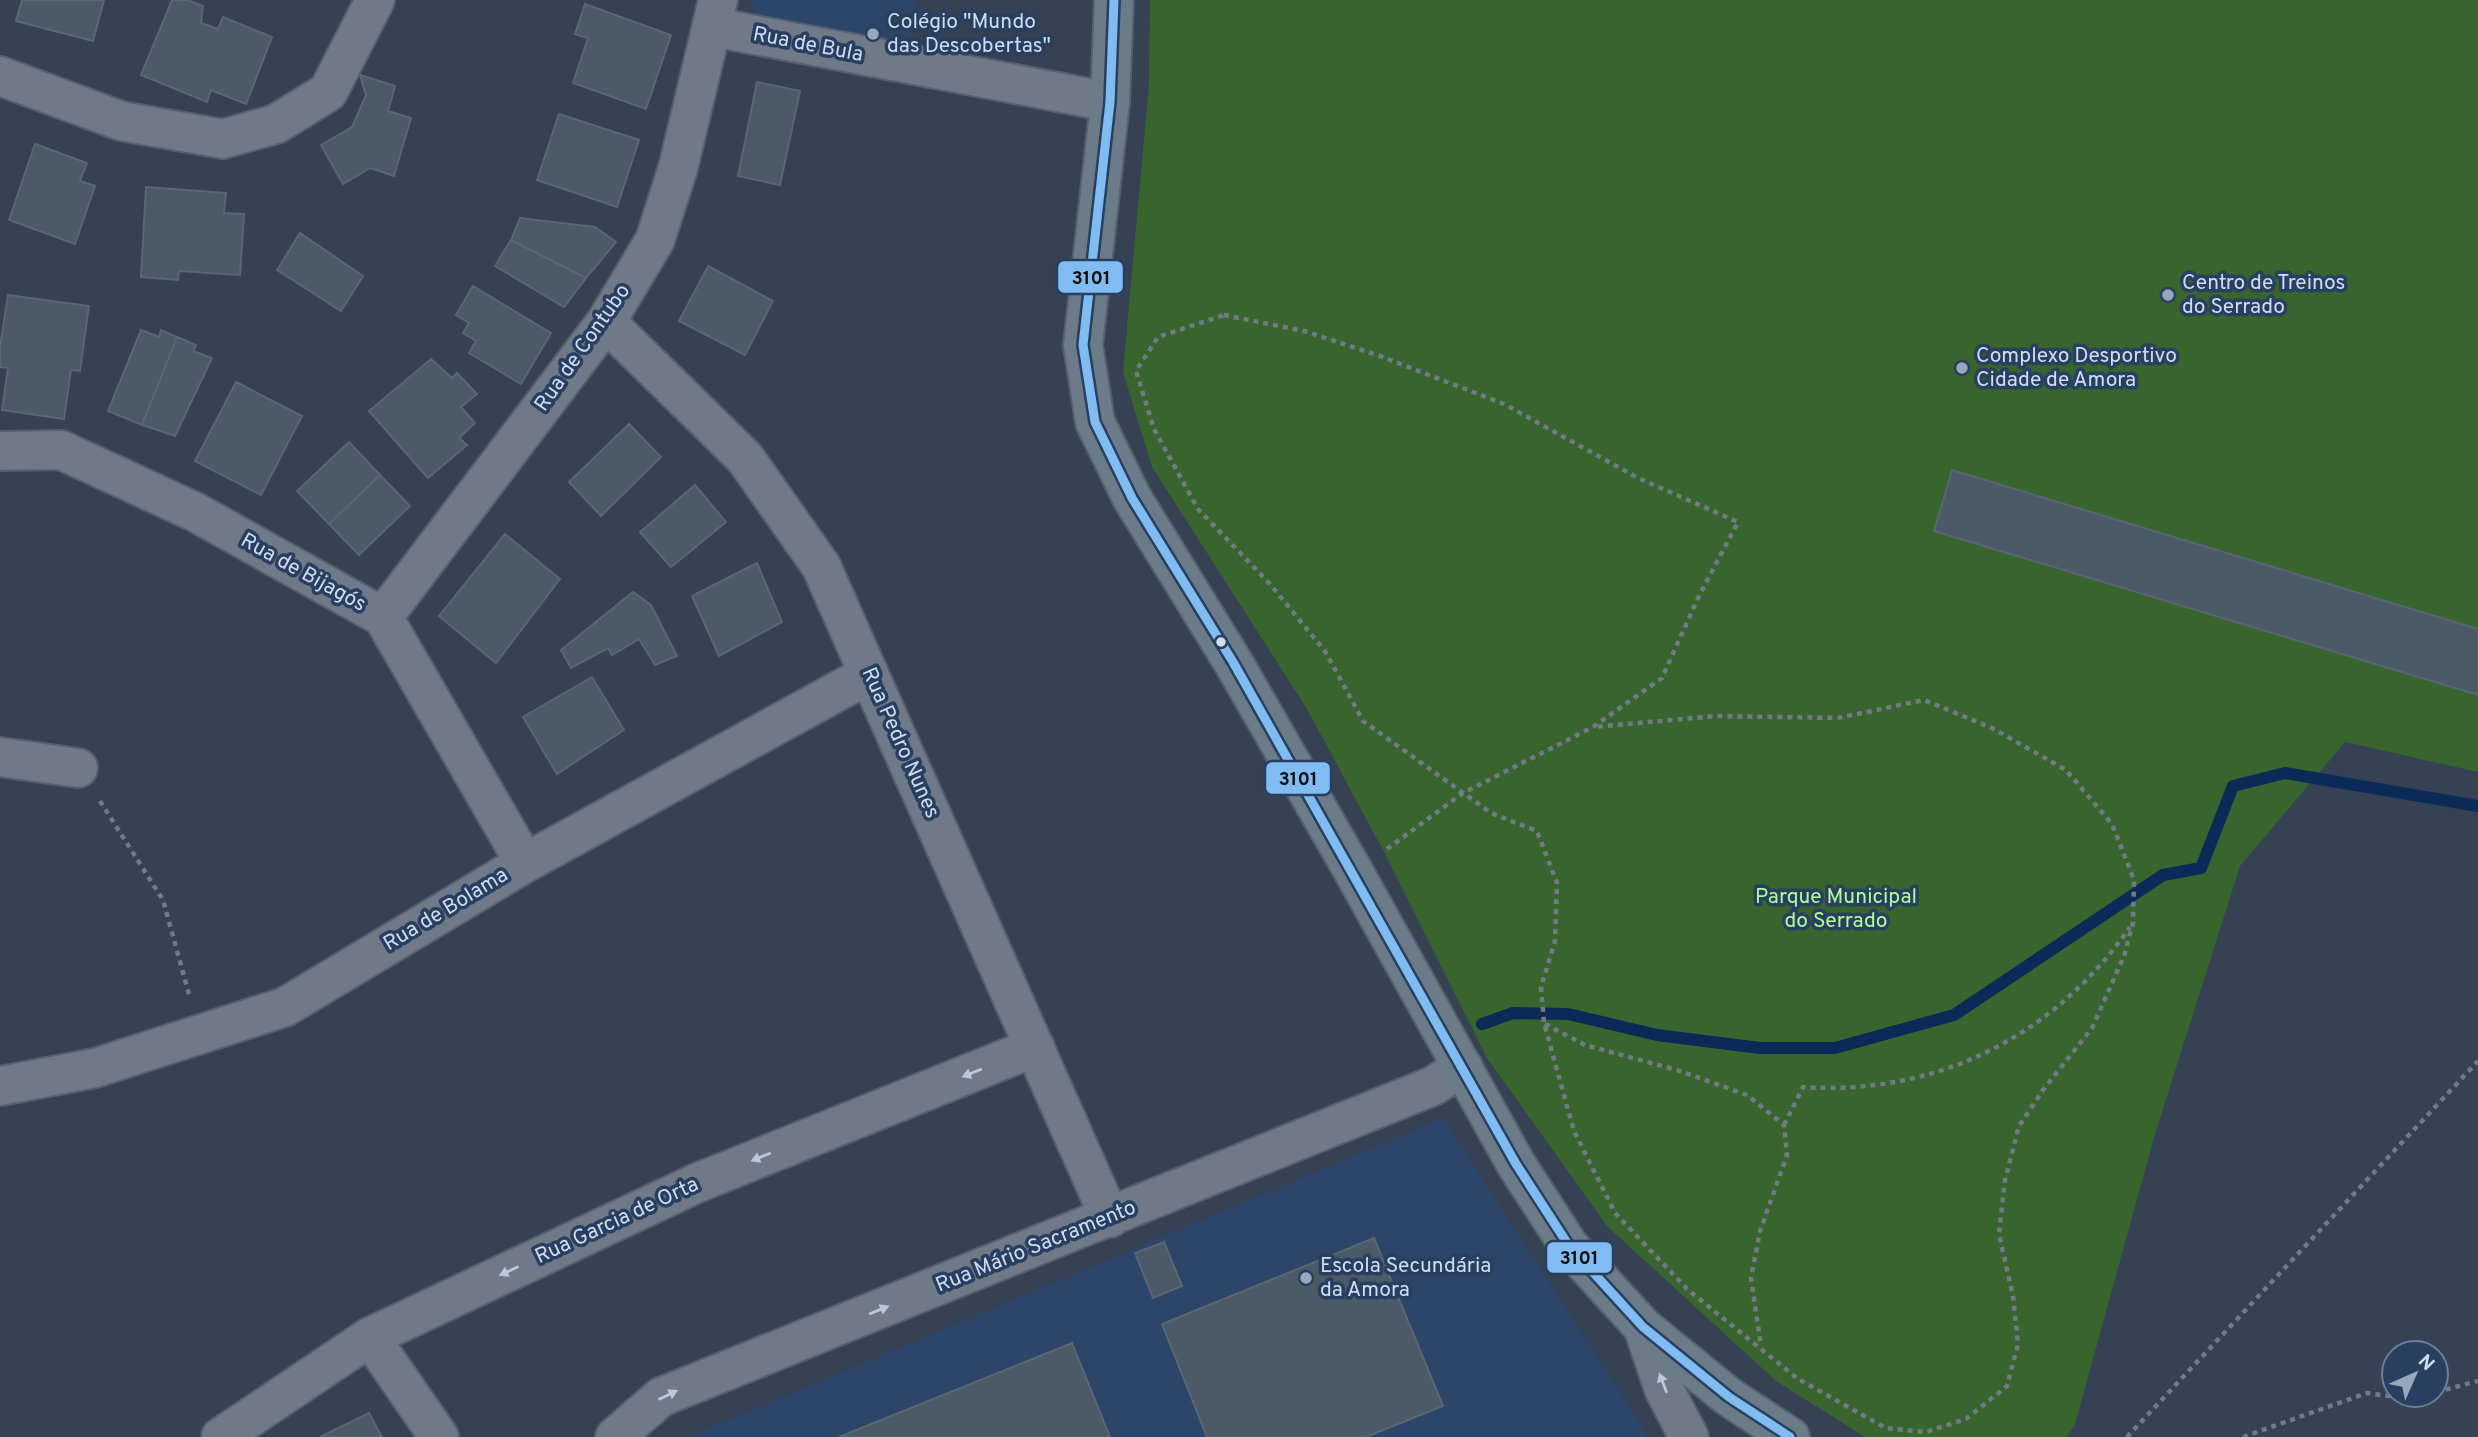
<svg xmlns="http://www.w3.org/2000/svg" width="2478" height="1437" font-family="Overpass,sans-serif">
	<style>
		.built { fill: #2d4569 }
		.green { fill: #37652d }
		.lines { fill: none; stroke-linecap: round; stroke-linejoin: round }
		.stream { stroke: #0a2a58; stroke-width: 12 }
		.building { fill: #4c5966; stroke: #596674; stroke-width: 2 }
		.minor-casing { stroke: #55606f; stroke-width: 42 }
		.major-casing { stroke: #55606f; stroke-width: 42 }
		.path { stroke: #727a87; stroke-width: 4.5; stroke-dasharray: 5 5; stroke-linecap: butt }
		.minor { stroke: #707987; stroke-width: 38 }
		.major { stroke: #6b7b87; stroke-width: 38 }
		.bus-1-casing { stroke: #293f60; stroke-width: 14 }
		.bus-1 { stroke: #80bcf2; stroke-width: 9 }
		.oneway { fill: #bcc9dd }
		.poi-dot { fill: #99a7ba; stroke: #293f60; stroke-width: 2.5 }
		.bus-dot { fill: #cfddf2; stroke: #293f60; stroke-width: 2.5 }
		.labels { text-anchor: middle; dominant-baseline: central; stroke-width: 7; stroke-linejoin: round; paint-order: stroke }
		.poi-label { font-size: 21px; fill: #cfddf2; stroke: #293f60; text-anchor: start }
		.street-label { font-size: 21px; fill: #cfddf2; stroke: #293f60 }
		.park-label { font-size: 21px; fill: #aefd97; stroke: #293f60 }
		.line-badge { stroke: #293f60; stroke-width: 2.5 }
		.pale-badge-label { font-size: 19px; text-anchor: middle; font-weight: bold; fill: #111 }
	</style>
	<rect width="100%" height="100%" fill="#364253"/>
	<path class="built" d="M752,0H916L907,50L763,18L752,9Z
		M1443,1118L1649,1437H689Z"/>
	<path class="green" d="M1150,0H2478V772L2345,742L2240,866L2155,1134L2075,1424L2067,1437H1865L1776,1381L1607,1226L1487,1058L1384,852L1307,709L1152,467L1123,372L1149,84Z"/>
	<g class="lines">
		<path class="stream" d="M1482,1024L1513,1013L1568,1014L1657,1035L1760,1048H1835L1954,1015L2163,875L2201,868L2233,786L2285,773L2478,806"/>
	</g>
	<path class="building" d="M22,0H104L93,41L16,21Z
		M172,0H187L203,6L201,23L218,29L223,17L272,37L246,104L211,90L207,102L141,75Z
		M585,4L671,35L646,109L573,83L588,38L575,34Z
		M360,75L395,86L388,111L411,118L394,176L370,168L343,184L321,145L352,127L366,95Z
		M757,82L800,91L780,185L738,176Z
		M559,114L639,140L617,207L537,180Z
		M35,144L87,163L80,181L95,186L75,244L9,220Z
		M146,187L226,193L224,213L244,214L240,275L179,271L178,280L141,277Z
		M520,218L595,227L616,242L586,278L511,240Z
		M300,233L363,276L341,311L277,270Z
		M511,240L586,278L564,307L495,266Z
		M708,266L773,301L745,355L679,321Z
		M473,286L551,333L521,384L469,353L476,341L463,333L469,323L456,315Z
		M8,295L89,306L80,371L71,370L64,419L2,410L8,368L0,367V347Z
		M141,330L159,337L161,330L177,337L142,425L108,411Z
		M177,337L196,345L193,351L212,358L175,436L142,425Z
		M431,359L452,378L457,373L477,394L461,407L475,423L459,438L467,445L428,478L369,411Z
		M236,382L302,416L261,495L195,461Z
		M629,424L661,457L601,516L569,482Z
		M349,442L380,475L329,524L297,491Z
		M1952,470L2478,629V695L1934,531Z
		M380,475L410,506L359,555L329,524Z
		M695,485L726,522L671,567L640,532Z
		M505,534L560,579L496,663L439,616Z
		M757,563L782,622L719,656L692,596Z
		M633,592L651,605L677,656L655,665L639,639L612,655L608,648L571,668L561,650Z
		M592,677L624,730L557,774L523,717Z
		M1374,1238L1443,1406L1366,1437H1207L1162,1324Z
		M1164,1242L1182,1286L1153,1298L1135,1253Z
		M1072,1343L1110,1437H839Z
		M369,1413L382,1437H320Z"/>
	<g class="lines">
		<defs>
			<path id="minor" d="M713,27L1110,102
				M0,76L121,121L223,139L276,124L328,92L375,0
				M606,322L745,458L821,566L1110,1218
				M0,451L61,450L195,512L383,617L525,863
				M383,617L606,322L655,240L678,168L718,0
				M0,757L78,768
				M0,1086L95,1068L285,1007L525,863L869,674
				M1643,1327L1664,1389L1689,1437
				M370,1337L439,1437
				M221,1437L370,1337L697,1183L1035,1047
				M615,1437L661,1397L1433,1086L1463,1067"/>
			<path id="major" d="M1114,0L1110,102L1083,345L1095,422L1132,498L1233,662L1351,867L1516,1164L1569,1246L1643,1327L1729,1397L1790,1437"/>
		</defs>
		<use href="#minor" class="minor-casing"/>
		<use href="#major" class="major-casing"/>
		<path class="path" d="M1224,315L1304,331L1380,356L1504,404L1638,478L1738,522L1698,598L1662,678L1593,727L1716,716L1838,718L1924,700L1992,728L2066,770L2112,824L2134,880L2133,923L2124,956L2092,1028L2043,1090L2019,1126L2005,1180L1999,1234L2013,1296L2018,1344L2007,1386L1966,1419L1926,1432L1886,1428L1798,1379L1687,1289L1615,1213L1574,1131L1544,1023L1541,987L1555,941L1557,883L1537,831L1491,813L1363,721L1325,651L1269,583L1198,509L1154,429L1136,371L1158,337Z
			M100,801L163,900L190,998
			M1387,849L1463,793L1593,727
			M1545,1024L1585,1045L1677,1070L1747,1095L1784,1125L1787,1155L1760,1231L1751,1278L1761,1346
			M1784,1125L1803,1087C1936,1096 2055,1036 2130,927
			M2436,1392L2478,1381
			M2127,1437L2478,1061
			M2243,1437L2367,1393L2409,1399L2425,1395"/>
		<use href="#minor" class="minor"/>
		<use href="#major" class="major"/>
		<defs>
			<path id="bus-1" d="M1114,0L1110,102L1083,345L1095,422L1132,498L1233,662L1516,1164L1569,1246L1643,1327L1729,1397L1790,1437"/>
		</defs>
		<use href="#bus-1" class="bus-1-casing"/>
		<use href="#bus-1" class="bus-1"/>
	</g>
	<defs><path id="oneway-solid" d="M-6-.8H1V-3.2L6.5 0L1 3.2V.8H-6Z" transform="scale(1.75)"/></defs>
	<g class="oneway">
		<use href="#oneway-solid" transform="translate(972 1073) rotate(158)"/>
		<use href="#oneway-solid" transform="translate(761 1157) rotate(158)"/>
		<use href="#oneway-solid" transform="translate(509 1271) rotate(155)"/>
		<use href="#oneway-solid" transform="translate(879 1310) rotate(-22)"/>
		<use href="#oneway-solid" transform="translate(1663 1383) rotate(-111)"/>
		<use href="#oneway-solid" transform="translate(668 1395) rotate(-26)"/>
	</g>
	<g class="poi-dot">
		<circle cx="873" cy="34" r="7"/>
		<circle cx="2168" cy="295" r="7"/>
		<circle cx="1962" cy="368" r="7"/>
		<circle cx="1306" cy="1278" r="7"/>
	</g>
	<circle class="bus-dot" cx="1221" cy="642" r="6"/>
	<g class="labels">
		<g class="poi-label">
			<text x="887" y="22">Colégio "Mundo<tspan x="887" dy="24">das Descobertas"</tspan></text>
			<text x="2182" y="283">Centro de Treinos<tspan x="2182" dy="24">do Serrado</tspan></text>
			<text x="1976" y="356">Complexo Desportivo<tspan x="1976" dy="24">Cidade de Amora</tspan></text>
			<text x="1320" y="1266">Escola Secundária<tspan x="1320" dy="24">da Amora</tspan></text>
		</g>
		<g class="street-label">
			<text transform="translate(808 45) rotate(11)">Rua de Bula</text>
			<text transform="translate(583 348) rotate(-55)">Rua de Contubo</text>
			<text transform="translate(303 573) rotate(29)">Rua de Bijagós</text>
			<text transform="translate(900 743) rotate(66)">Rua Pedro Nunes</text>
			<text transform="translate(446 910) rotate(-31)">Rua de Bolama</text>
			<text transform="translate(617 1221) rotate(-25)">Rua Garcia de Orta</text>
			<text transform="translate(1036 1247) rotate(-22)">Rua Mário Sacramento</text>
		</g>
		<g class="park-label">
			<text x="1836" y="897">Parque Municipal<tspan x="1836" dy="24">do Serrado</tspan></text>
		</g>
	</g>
	<g class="line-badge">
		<rect x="1057" y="260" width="67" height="34" rx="7" fill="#80bcf2"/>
		<rect x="1265" y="761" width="66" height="34" rx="7" fill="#80bcf2"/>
		<rect x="1546" y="1241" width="67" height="33" rx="7" fill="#80bcf2"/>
	</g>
	<g class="pale-badge-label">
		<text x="1091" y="284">3101</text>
		<text x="1298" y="785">3101</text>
		<text x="1579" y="1264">3101</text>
	</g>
	<g transform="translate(2415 1374) rotate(45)"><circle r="33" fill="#293f60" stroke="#6b7e9a" stroke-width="2"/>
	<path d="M0-5L12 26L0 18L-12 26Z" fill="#99a7ba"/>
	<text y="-10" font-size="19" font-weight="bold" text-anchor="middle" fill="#cfddf2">N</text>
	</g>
</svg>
